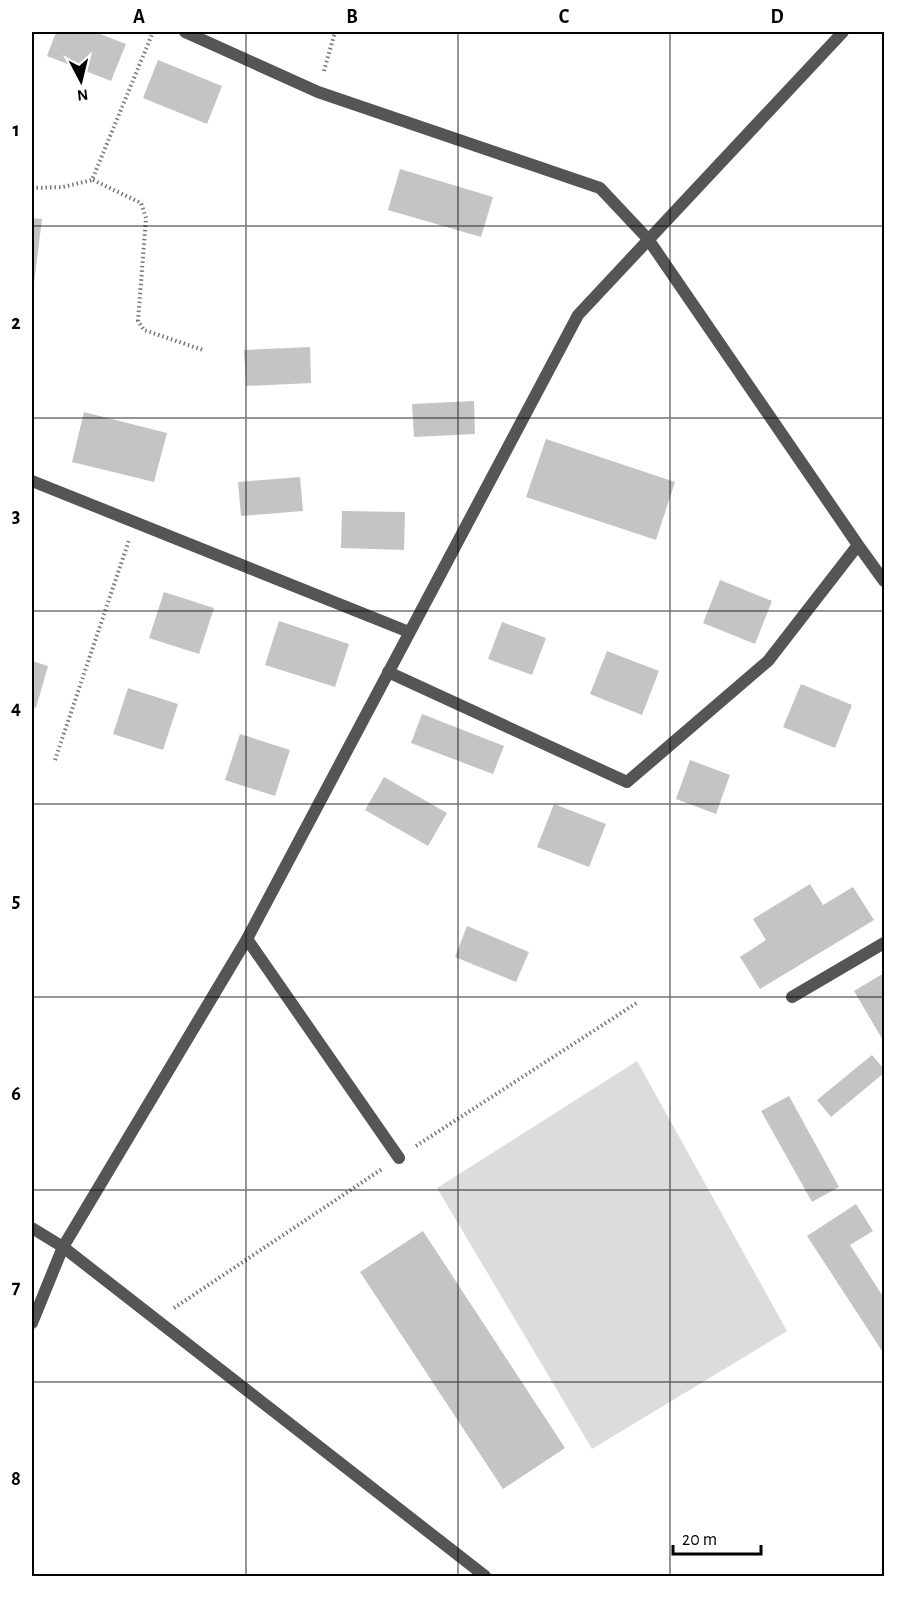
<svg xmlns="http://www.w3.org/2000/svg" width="916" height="1608" font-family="'Alegreya Sans',sans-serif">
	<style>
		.green { fill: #dcdcdc }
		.building { fill: #c4c4c4 }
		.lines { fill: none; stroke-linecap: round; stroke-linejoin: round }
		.path { stroke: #777; stroke-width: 4; stroke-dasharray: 1.5 3; stroke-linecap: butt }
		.service { stroke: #555; stroke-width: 12 }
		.minor { stroke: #555; stroke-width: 12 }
		.grid { fill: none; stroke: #000; stroke-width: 1.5; stroke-opacity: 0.55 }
		.neatline { fill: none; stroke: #000; stroke-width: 2 }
		.grid-label { font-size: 20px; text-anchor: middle; font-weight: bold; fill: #000 }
	</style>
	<rect width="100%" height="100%" fill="#fff"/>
	<path class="green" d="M637,1061L787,1331L592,1449L437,1188Z"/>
	<path class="building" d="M56,32H95L126,44L111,81L47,56Z
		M158,60L222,86L207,124L143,98Z
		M400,169L493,197L481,237L388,210Z
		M32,218L42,219L33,291H32Z
		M310,347L311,383L246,386L244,350Z
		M474,401L475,434L414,437L412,404Z
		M84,412L167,433L154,482L72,462Z
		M546,439L675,482L656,540L526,497Z
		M300,477L303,511L241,516L238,482Z
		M342,511L405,512L404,550L341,548Z
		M720,580L772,601L755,644L703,623Z
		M164,592L214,608L199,654L149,638Z
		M279,621L349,644L335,687L265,665Z
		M502,622L546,638L532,675L488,659Z
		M607,651L659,671L642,715L590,694Z
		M32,661L48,666L36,708L32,706Z
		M801,684L852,705L835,748L783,727Z
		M128,688L178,704L163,750L113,734Z
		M422,714L504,746L493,774L411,743Z
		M240,734L290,750L275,796L225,780Z
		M690,760L730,775L716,814L676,799Z
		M384,777L447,813L428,846L365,810Z
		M554,804L606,824L589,867L537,847Z
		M810,884L823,905L853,887L874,920L760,989L740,957L766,940L753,919Z
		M467,926L529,952L516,982L455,957Z
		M884,973V1042L854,991Z
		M872,1055L884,1069V1073L831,1117L817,1100Z
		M789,1096L839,1187L812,1202L761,1111Z
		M856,1204L873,1231L850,1245L884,1298V1354L807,1236Z
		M423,1231L565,1448L503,1489L360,1272Z"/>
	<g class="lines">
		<path class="path" d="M324,71L335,32
			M93,180L141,203L146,218L138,321L144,330L203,350
			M32,188L63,187L92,180L153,32
			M55,760L129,540
			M416,1146L638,1002
			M174,1308L382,1169"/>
		<path class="service" d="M247,939L399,1158
			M792,997L884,943"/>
		<path class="minor" d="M185,32L318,92L600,188L648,239L858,545L884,581
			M32,481L409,632
			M388,672L627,782L768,661L858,545
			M32,1228L63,1247L485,1576
			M32,1323L63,1247L247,939L578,315L843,32"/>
	</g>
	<path class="grid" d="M246,32V1576M458,32V1576M670,32V1576M32,226H884M32,418H884M32,611H884M32,804H884M32,997H884M32,1190H884M32,1382H884"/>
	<rect width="916" height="1608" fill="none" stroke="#ffffff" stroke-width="66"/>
	<g transform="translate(81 81) rotate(173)" stroke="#ffffff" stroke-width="4.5" paint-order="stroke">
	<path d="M0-4.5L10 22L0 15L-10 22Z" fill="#000000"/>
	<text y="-9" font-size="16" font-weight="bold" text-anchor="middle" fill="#000000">N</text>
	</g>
	<path d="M673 1545v9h88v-9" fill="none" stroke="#000000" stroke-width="3"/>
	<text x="682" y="1545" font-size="18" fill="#000000" stroke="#ffffff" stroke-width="4.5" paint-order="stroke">20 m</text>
	<rect x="33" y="33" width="850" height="1542" class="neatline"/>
	<g class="grid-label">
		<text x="139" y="23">A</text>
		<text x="352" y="23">B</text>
		<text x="564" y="23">C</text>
		<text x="777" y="23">D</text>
		<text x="16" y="136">1</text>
		<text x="16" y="329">2</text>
		<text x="16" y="522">3</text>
		<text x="16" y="714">4</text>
		<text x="16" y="907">5</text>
		<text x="16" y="1100">6</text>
		<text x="16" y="1293">7</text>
		<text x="16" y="1485">8</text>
	</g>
</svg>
